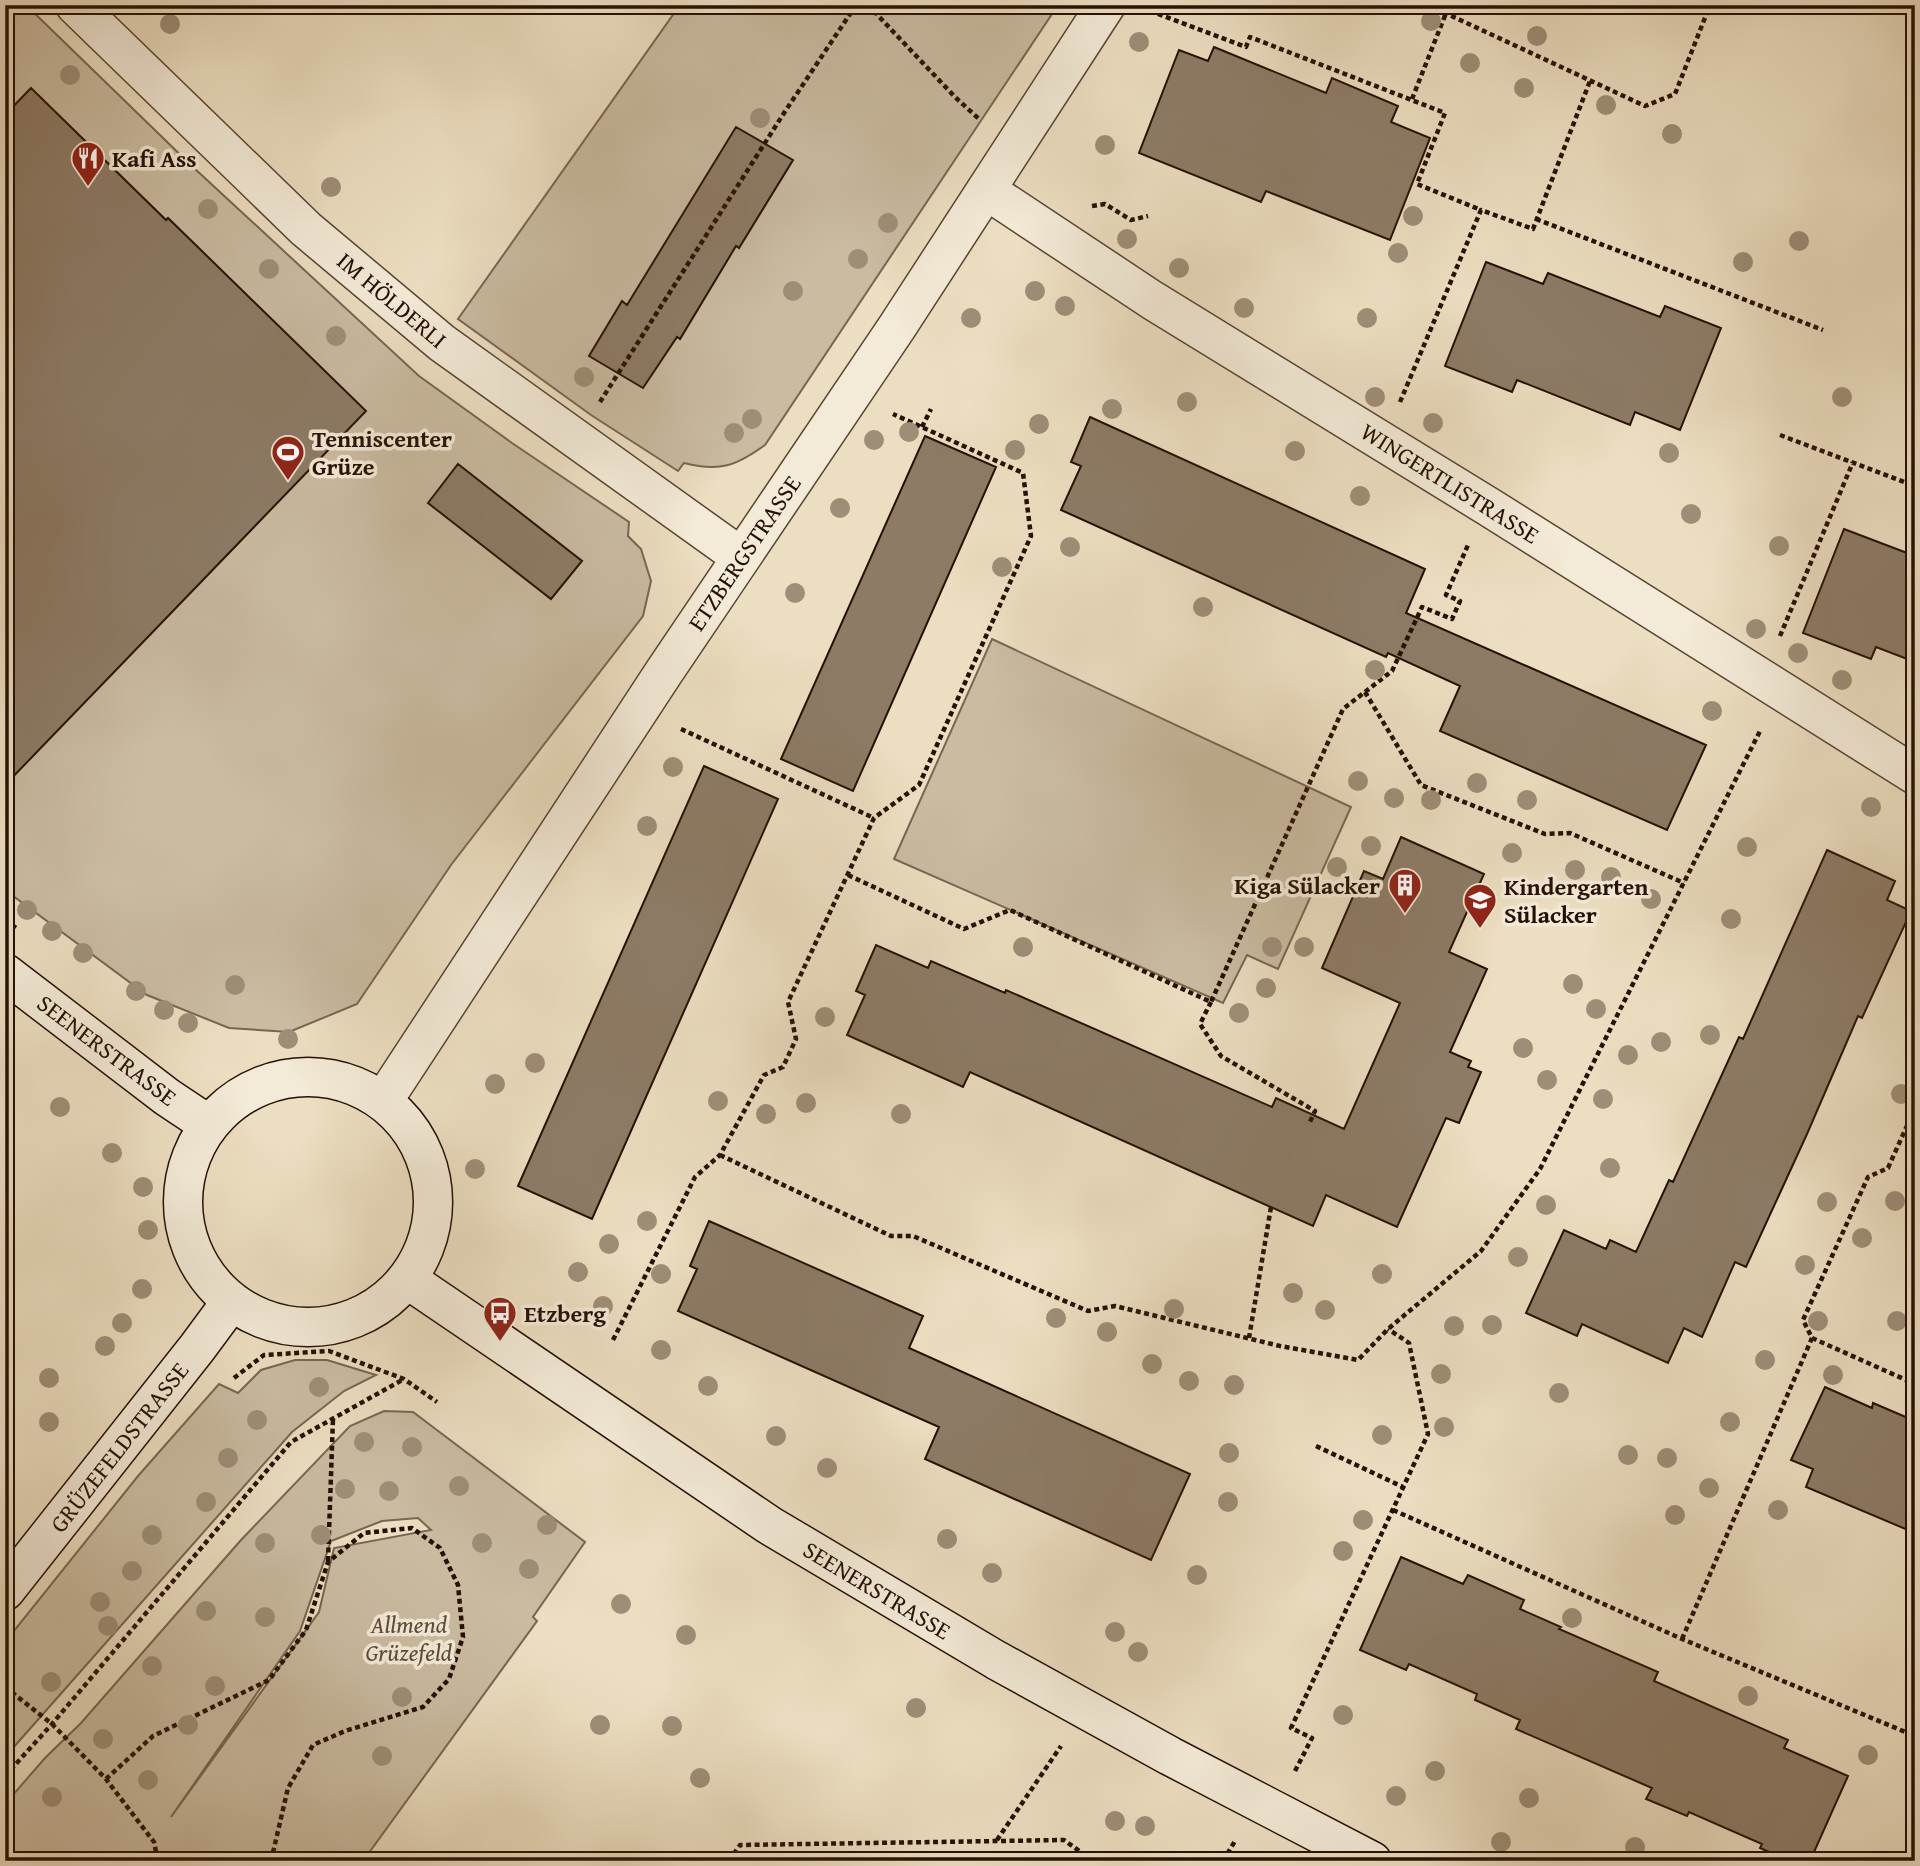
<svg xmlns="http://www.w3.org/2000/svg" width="1920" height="1866" font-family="'Gentium Book Plus',serif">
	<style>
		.green { fill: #cabba1; stroke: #786652; stroke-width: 2; fill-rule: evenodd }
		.building { fill: #8d7b66; stroke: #261004; stroke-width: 2 }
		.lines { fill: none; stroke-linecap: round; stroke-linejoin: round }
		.street-casing { stroke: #584433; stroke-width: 41 }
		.secondary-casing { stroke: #261004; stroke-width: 41 }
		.path { stroke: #261004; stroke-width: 4.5; stroke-dasharray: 5 3.5; stroke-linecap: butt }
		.street { stroke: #f3ead7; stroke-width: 38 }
		.secondary { stroke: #f3ead7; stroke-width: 38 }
		.tree { fill: #9e8e77 }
		.labels { text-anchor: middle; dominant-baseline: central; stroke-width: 7; stroke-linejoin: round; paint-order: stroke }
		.poi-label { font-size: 24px; font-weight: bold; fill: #261004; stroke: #f3ead7; text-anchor: start }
		.street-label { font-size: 24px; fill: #261004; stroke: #f3ead7 }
		.park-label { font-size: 24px; font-style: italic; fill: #5f4c3b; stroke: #f3ead7 }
	</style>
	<rect width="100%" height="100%" fill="#ecdec1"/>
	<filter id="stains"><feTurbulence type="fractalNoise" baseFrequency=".00286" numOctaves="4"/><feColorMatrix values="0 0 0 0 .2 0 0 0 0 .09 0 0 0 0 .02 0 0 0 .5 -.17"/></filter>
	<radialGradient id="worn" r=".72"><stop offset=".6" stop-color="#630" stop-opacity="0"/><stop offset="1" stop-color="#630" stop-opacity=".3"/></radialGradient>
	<path class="green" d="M5,5H26L194,168L419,376L512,443L629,522L628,536L641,549L651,581L643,616L451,865L357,1004L289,1032L229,1028L147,995L5,890Z
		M673,5H1058L765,445C736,466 720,472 684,463L678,471L591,415L458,319L677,9Z
		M992,639L1351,807L1278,969L1247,955L1223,1003L894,859Z
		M295,1360H327L376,1375L344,1391L292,1432L5,1757V1642L138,1476L219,1384L238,1393L261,1370Z
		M384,1411L413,1412L585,1542L533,1617L537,1621L363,1861H5V1804L45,1758L81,1723L241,1540L350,1426ZM418,1518L431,1530L334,1548L319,1612L171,1817L300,1631L331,1541L382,1521Z"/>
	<path class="building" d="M1214,47L1326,93L1332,78L1398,106L1391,122L1430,138L1390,240L1266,191L1261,202L1139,153L1179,50L1208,61Z
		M31,88L166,220L168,218L366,411L5,785V115Z
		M736,127L793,160L739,248L736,246L680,339L677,337L643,388L589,356L622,301L627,305Z
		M1486,262L1543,284L1548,273L1660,317L1665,306L1721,328L1680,430L1635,412L1630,425L1517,380L1512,392L1445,366Z
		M1090,417L1425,569L1406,613L1706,745L1667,830L1440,731L1460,686L1388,653L1386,657L1061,510L1081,466L1071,462Z
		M925,436L996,467L853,791L781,759Z
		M458,464L582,561L551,599L428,503Z
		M1844,529L1915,556V662L1876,647L1871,659L1803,633Z
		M704,766L778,799L592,1219L518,1186Z
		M1401,837L1484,874L1449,952L1487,969L1450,1052L1471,1061L1468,1067L1481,1072L1459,1123L1446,1118L1397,1227L1326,1195L1313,1226L970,1072L963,1087L847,1035L865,995L856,991L876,945L928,968L931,961L1005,993L1006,990L1272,1107L1276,1098L1344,1129L1400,1003L1322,968L1364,871L1383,879Z
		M1827,850L1895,881L1887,900L1911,911L1862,1018L1858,1016L1807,1134L1746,1267L1735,1262L1702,1337L1684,1328L1668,1363L1582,1324L1577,1336L1526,1313L1564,1230L1606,1249L1610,1240L1636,1252L1669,1180L1673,1182L1739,1037L1743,1039Z
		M709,1221L923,1316L909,1348L1190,1474L1151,1560L925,1459L939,1427L678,1311L697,1269L690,1266Z
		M1825,1387L1872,1408L1873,1403L1915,1421V1533L1806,1487L1813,1469L1791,1460Z
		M1401,1557L1463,1584L1468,1575L1524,1600L1520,1609L1561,1627L1559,1629L1658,1672L1654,1681L1788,1740L1784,1748L1848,1776L1810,1861H1789L1760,1848L1762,1844L1689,1812L1687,1816L1646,1799L1652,1788L1516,1729L1520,1720L1475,1700L1477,1694L1409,1664L1406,1670L1360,1650Z"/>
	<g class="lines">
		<defs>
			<path id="street" d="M75,5L306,229L442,343L741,557
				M986,190L1152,300L1489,507L1915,775
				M383,1101L664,672L897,327L1106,5"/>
			<path id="secondary" d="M5,973L167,1097L209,1125
				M183 1202a125 125 0 1 1 250 0a125 125 0 1 1-250 0Z
				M407,1279L769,1525L996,1660L1170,1756L1372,1861
				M5,1591L197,1348L231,1302"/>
		</defs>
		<use href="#street" class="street-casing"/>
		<use href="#secondary" class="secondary-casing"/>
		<path class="path" d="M868,5L955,97L979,119
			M1428,5L1645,106L1675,94L1710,5
			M1150,11L1246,47L1250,37L1445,113L1417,184L1481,210
			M1412,99L1446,13
			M1092,206L1105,204L1131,220L1148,216
			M1536,219L1823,330
			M600,402L784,113L856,5
			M1400,402L1481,210L1533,229L1590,81
			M922,427L931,409
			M1780,435L1915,486
			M1780,636L1853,462
			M1365,692L1421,785L1545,834L1570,833L1684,883
			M681,729L874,818
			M848,875L964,929L1010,910L1211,1002L1343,709L1392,671L1422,607L1452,619L1460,601L1446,595L1468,545
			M5,920L16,928
			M1211,1002L1200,1024L1221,1056L1315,1111L1309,1124
			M720,1155L891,1236H913L1088,1311L1115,1306L1280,1346L1358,1360L1388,1329L1481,1251L1540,1169L1760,731
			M1249,1338L1271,1207
			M1812,1338L1915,1384
			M613,1340L695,1177L720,1155L764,1075L783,1067L796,1039L788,1002L874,818L919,785L1031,536L1023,473L893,414
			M234,1378L264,1355L329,1351L404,1379L437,1402
			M1316,1446L1403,1487
			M1393,1510L1682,1639L1915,1736
			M328,1561L333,1418
			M1682,1639L1812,1338L1803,1320L1868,1177L1888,1168L1915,1108
			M5,1687L52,1724L106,1779L154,1842L158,1861
			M1295,1771L1312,1738L1291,1728L1428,1434L1409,1343L1388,1329
			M5,1776L52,1724L291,1442L404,1379
			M106,1779L153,1736L269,1680L306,1630L328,1562L364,1533L412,1528L440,1548L458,1585L463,1637L449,1679L423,1707L345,1731L313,1745L288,1788L271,1861
			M997,1840L1061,1746
			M729,1861L740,1845L1064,1840L1093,1861
			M1223,1861L1235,1841
			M1914,1861L1915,1860"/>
		<use href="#street" class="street"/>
		<use href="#secondary" class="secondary"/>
	</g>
	<g class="tree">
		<circle cx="1431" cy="21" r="10"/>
		<circle cx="170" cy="24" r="10"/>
		<circle cx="1537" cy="36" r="10"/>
		<circle cx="1139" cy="42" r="10"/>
		<circle cx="1470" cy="63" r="10"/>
		<circle cx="70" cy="75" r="10"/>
		<circle cx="1524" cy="88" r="10"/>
		<circle cx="1606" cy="105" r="10"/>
		<circle cx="760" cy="118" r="10"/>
		<circle cx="1672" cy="134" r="10"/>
		<circle cx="1105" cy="145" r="10"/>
		<circle cx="331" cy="187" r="10"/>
		<circle cx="208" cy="209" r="10"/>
		<circle cx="1413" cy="216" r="10"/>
		<circle cx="888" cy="223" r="10"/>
		<circle cx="1127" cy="239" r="10"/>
		<circle cx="1799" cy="241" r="10"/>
		<circle cx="1398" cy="253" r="10"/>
		<circle cx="858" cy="259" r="10"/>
		<circle cx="1743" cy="262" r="10"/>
		<circle cx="1179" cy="268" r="10"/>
		<circle cx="269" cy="269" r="10"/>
		<circle cx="793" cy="291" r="10"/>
		<circle cx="1035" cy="291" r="10"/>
		<circle cx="1065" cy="306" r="10"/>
		<circle cx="1244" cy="308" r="10"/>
		<circle cx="971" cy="318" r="10"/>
		<circle cx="1367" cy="318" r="10"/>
		<circle cx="336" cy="336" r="10"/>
		<circle cx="584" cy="377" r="10"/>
		<circle cx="1375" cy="397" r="10"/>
		<circle cx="1842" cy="397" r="10"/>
		<circle cx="1187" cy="402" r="10"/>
		<circle cx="1112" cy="409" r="10"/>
		<circle cx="752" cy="419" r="10"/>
		<circle cx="1433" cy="423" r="10"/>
		<circle cx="1039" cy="424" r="10"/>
		<circle cx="909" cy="432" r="10"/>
		<circle cx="734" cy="433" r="10"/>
		<circle cx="874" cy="440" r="10"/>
		<circle cx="1015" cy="450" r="10"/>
		<circle cx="1295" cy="451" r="10"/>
		<circle cx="1669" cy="453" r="10"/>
		<circle cx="1360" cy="496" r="10"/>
		<circle cx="840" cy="508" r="10"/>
		<circle cx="1691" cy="514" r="10"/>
		<circle cx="1779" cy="546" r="10"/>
		<circle cx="1070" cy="547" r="10"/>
		<circle cx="1002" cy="567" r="10"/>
		<circle cx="795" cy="593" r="10"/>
		<circle cx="1203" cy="607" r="10"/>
		<circle cx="1756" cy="629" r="10"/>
		<circle cx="1798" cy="653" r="10"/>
		<circle cx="1375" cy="670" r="10"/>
		<circle cx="1842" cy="680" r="10"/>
		<circle cx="1712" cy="711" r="10"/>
		<circle cx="673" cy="767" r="10"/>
		<circle cx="1358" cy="781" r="10"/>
		<circle cx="1477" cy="783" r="10"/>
		<circle cx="1394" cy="798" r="10"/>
		<circle cx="1431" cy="800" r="10"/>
		<circle cx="1527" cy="800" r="10"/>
		<circle cx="1871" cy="807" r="10"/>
		<circle cx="647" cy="826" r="10"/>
		<circle cx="1371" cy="846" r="10"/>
		<circle cx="1747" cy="847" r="10"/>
		<circle cx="1512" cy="853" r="10"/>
		<circle cx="1337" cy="867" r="10"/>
		<circle cx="1575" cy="870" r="10"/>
		<circle cx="1611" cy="877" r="10"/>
		<circle cx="1651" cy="899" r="10"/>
		<circle cx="27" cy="910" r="10"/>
		<circle cx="1731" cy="919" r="10"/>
		<circle cx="52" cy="931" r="10"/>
		<circle cx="1023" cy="947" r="10"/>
		<circle cx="1272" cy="947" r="10"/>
		<circle cx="1304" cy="947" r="10"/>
		<circle cx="83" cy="953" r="10"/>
		<circle cx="1573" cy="984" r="10"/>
		<circle cx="235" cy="985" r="10"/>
		<circle cx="1266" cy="988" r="10"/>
		<circle cx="136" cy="991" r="10"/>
		<circle cx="1596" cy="1009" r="10"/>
		<circle cx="164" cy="1010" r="10"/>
		<circle cx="1239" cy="1013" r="10"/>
		<circle cx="825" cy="1017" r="10"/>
		<circle cx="188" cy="1023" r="10"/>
		<circle cx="1710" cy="1035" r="10"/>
		<circle cx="288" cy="1039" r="10"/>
		<circle cx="1661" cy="1042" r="10"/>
		<circle cx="1523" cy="1048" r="10"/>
		<circle cx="1628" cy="1055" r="10"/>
		<circle cx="535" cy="1063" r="10"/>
		<circle cx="1547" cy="1080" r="10"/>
		<circle cx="495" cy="1084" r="10"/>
		<circle cx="1901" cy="1094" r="10"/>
		<circle cx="1603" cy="1099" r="10"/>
		<circle cx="718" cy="1101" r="10"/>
		<circle cx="806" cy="1103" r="10"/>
		<circle cx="60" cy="1107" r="10"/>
		<circle cx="766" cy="1114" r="10"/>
		<circle cx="901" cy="1114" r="10"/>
		<circle cx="112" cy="1153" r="10"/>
		<circle cx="1610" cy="1168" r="10"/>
		<circle cx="475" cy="1169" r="10"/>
		<circle cx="143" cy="1187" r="10"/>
		<circle cx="1895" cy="1201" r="10"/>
		<circle cx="1827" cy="1202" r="10"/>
		<circle cx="1546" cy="1205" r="10"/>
		<circle cx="647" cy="1221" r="10"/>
		<circle cx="148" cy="1230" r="10"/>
		<circle cx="1862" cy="1238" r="10"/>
		<circle cx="609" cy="1244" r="10"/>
		<circle cx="1518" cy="1257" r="10"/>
		<circle cx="1805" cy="1265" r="10"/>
		<circle cx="578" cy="1272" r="10"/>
		<circle cx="661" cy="1274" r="10"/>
		<circle cx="1382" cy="1274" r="10"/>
		<circle cx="142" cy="1289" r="10"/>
		<circle cx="1293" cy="1293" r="10"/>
		<circle cx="603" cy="1306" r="10"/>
		<circle cx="1174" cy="1309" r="10"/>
		<circle cx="1325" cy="1310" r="10"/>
		<circle cx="1056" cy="1318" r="10"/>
		<circle cx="1818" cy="1321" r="10"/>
		<circle cx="1897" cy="1321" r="10"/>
		<circle cx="122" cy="1323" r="10"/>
		<circle cx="1492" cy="1325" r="10"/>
		<circle cx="1454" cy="1326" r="10"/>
		<circle cx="1107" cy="1332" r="10"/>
		<circle cx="105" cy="1346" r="10"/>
		<circle cx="661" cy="1350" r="10"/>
		<circle cx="1765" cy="1360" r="10"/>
		<circle cx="1152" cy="1364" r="10"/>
		<circle cx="1441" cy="1374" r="10"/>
		<circle cx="1833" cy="1375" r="10"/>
		<circle cx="49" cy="1378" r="10"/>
		<circle cx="1189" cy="1381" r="10"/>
		<circle cx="1234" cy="1385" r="10"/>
		<circle cx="708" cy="1386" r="10"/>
		<circle cx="319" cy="1387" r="10"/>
		<circle cx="1559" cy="1393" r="10"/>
		<circle cx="257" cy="1420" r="10"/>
		<circle cx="49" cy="1422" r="10"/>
		<circle cx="1730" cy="1422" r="10"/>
		<circle cx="1444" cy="1427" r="10"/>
		<circle cx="1382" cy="1435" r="10"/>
		<circle cx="776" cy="1436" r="10"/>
		<circle cx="364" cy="1442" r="10"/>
		<circle cx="412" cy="1447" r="10"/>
		<circle cx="1229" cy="1453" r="10"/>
		<circle cx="1628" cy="1455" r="10"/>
		<circle cx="228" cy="1458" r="10"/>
		<circle cx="1667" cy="1458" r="10"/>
		<circle cx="827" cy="1468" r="10"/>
		<circle cx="459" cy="1486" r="10"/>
		<circle cx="1709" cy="1488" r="10"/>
		<circle cx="345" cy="1489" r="10"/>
		<circle cx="389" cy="1491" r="10"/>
		<circle cx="206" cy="1502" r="10"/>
		<circle cx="1228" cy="1502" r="10"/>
		<circle cx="1778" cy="1510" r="10"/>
		<circle cx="1675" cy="1515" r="10"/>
		<circle cx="1363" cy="1520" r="10"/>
		<circle cx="547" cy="1525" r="10"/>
		<circle cx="152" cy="1535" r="10"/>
		<circle cx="321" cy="1535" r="10"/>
		<circle cx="947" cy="1539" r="10"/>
		<circle cx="265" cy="1543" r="10"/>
		<circle cx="482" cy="1543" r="10"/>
		<circle cx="1343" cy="1551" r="10"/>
		<circle cx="529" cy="1569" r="10"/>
		<circle cx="132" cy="1571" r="10"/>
		<circle cx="992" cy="1573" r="10"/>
		<circle cx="1197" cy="1575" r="10"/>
		<circle cx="100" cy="1602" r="10"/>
		<circle cx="621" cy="1604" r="10"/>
		<circle cx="206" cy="1611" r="10"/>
		<circle cx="265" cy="1617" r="10"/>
		<circle cx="1572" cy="1618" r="10"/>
		<circle cx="108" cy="1626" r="10"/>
		<circle cx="1115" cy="1632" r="10"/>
		<circle cx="686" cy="1635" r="10"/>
		<circle cx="1138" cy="1652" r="10"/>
		<circle cx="152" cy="1666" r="10"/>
		<circle cx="51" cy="1682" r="10"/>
		<circle cx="215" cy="1686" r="10"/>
		<circle cx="1748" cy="1696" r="10"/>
		<circle cx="402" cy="1697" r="10"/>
		<circle cx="916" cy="1708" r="10"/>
		<circle cx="1343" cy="1715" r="10"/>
		<circle cx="188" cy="1725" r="10"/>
		<circle cx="600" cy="1725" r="10"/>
		<circle cx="672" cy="1726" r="10"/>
		<circle cx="103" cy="1739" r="10"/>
		<circle cx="1868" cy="1755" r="10"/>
		<circle cx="382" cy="1756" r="10"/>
		<circle cx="1435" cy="1771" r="10"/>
		<circle cx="700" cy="1778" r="10"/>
		<circle cx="148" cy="1780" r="10"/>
		<circle cx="1396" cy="1796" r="10"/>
		<circle cx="52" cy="1797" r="10"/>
		<circle cx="1529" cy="1798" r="10"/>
		<circle cx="1115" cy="1821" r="10"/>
		<circle cx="1145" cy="1826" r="10"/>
		<circle cx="1501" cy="1842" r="10"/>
		<circle cx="1635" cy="1847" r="10"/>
	</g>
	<defs>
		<symbol id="restaurant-pin" viewBox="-11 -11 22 30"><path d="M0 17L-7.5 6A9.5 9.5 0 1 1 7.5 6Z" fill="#8f2418" stroke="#f3ead7"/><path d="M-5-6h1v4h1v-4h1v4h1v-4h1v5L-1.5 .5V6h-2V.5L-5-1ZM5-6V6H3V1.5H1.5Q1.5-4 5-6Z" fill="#fff"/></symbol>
		<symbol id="stadium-pin" viewBox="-11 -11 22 30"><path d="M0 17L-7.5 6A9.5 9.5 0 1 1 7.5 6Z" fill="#8f2418" stroke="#f3ead7"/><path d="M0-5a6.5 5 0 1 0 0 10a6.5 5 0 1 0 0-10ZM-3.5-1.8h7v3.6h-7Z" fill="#fff"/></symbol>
		<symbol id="building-pin" viewBox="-11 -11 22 30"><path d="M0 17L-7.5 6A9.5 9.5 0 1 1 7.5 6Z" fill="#8f2418" stroke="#f3ead7"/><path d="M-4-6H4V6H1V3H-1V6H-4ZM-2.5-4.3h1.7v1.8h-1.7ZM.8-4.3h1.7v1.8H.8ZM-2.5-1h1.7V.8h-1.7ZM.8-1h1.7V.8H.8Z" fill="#fff"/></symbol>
		<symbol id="school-pin" viewBox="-11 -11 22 30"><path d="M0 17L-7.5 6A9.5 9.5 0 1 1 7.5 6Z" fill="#8f2418" stroke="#f3ead7"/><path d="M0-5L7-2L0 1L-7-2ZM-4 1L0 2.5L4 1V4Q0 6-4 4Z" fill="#fff"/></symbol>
		<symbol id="bus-pin" viewBox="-11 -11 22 30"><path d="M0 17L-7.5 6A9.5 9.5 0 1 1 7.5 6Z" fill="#8f2418" stroke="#f3ead7"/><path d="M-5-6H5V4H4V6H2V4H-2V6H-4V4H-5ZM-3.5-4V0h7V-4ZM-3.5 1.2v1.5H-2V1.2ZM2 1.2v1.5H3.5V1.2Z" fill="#fff"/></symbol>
	</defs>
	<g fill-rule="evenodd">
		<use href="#restaurant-pin" x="69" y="139" width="38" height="52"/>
		<use href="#stadium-pin" x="269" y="433" width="38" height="52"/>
		<use href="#building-pin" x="1386" y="866" width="38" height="52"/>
		<use href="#school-pin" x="1461" y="881" width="38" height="52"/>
		<use href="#bus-pin" x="481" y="1294" width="38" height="52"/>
	</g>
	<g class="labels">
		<g class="poi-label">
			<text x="112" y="158">Kafi Ass</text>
			<text x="312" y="438">Tenniscenter<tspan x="312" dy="28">Grüze</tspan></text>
			<text x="1380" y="885" text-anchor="end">Kiga Sülacker</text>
			<text x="1504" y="886">Kindergarten<tspan x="1504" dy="28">Sülacker</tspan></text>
			<text x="524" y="1313">Etzberg</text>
		</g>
		<g class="street-label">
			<text transform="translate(392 300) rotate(40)">IM HÖLDERLI</text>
			<text transform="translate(1450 483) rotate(32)">WINGERTLISTRASSE</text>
			<text transform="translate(744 553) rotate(-56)">ETZBERGSTRASSE</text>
			<text transform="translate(107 1050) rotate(37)">SEENERSTRASSE</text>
			<text transform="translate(119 1447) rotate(-52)">GRÜZEFELDSTRASSE</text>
			<text transform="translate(877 1590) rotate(31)">SEENERSTRASSE</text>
		</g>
		<g class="park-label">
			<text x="409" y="1624">Allmend<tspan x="409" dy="28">Grüzefeld</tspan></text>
		</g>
	</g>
	<rect width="1920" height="1866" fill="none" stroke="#ecdec1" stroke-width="28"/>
	<rect x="7" y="7" width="1906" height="1852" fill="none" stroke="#261004" stroke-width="3.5"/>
	<rect x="14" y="14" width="1892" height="1838" fill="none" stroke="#261004" stroke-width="2"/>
	<rect width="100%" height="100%" filter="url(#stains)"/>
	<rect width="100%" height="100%" fill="url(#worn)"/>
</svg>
